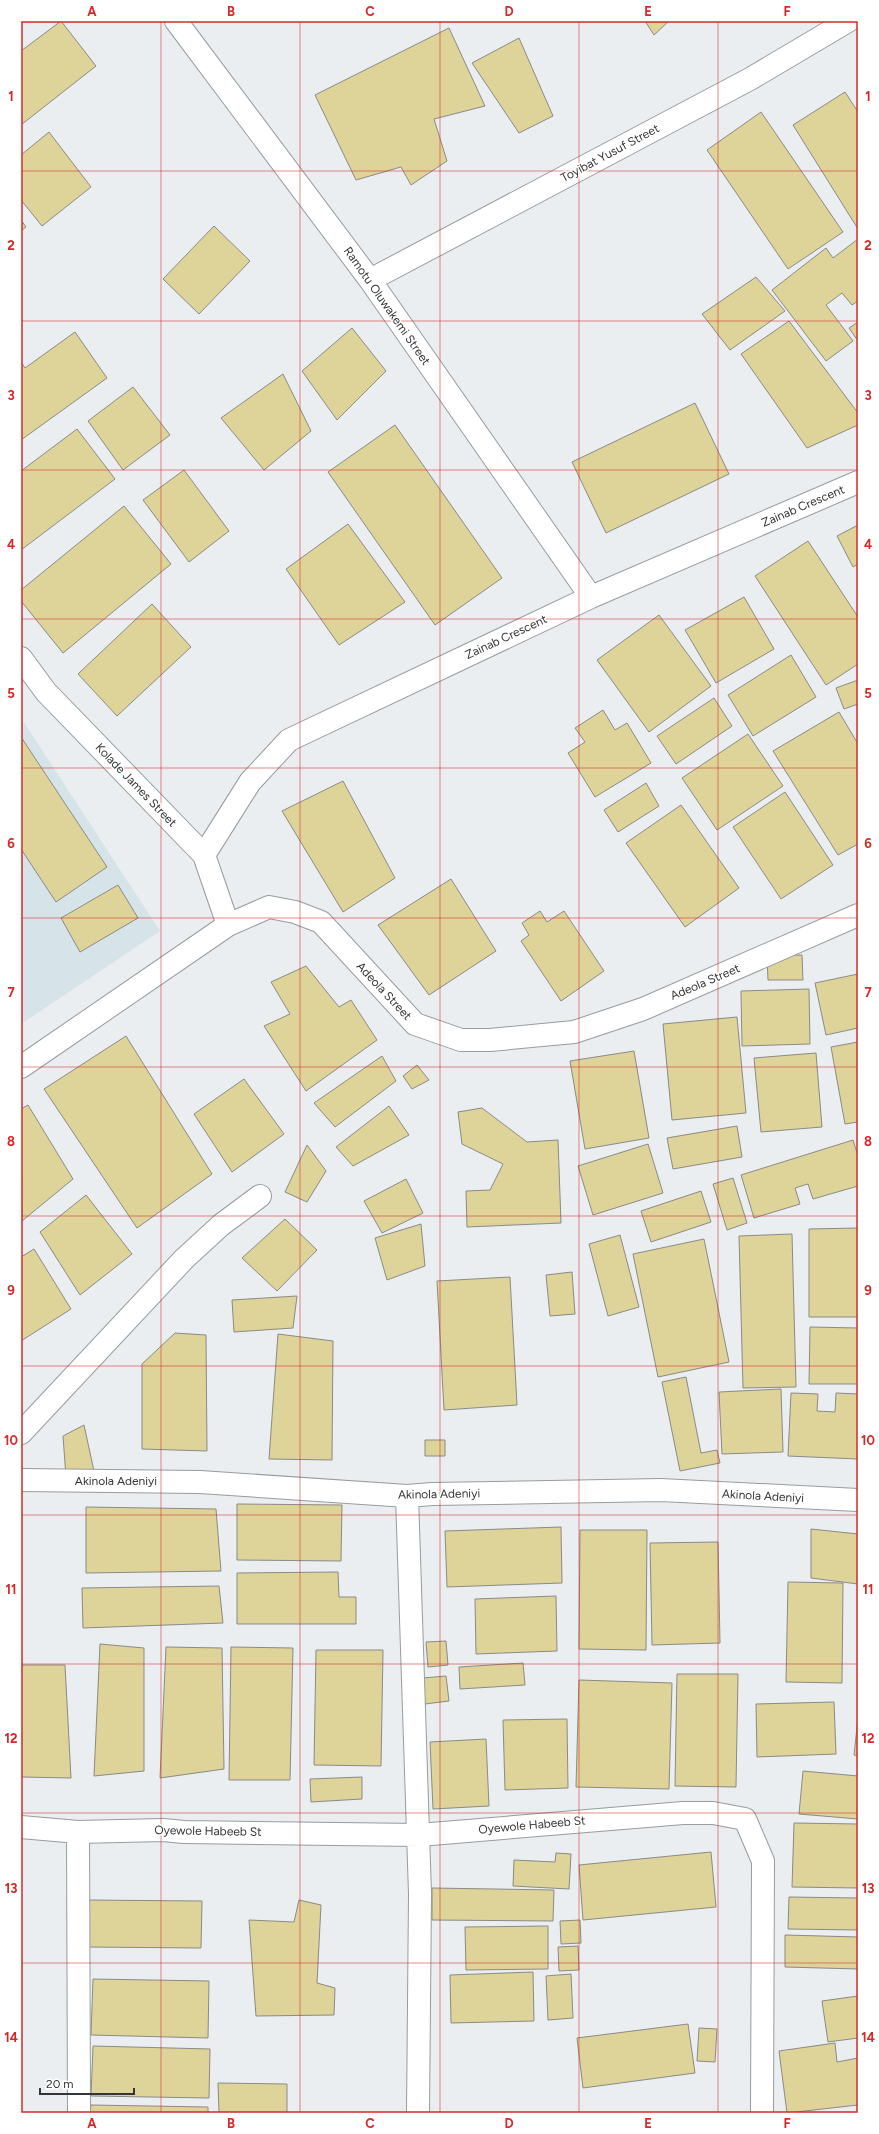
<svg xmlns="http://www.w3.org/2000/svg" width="879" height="2134" font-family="Figtree,sans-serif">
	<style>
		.built { fill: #d6e3e8 }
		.building { fill: #ded398; stroke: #8b8a86 }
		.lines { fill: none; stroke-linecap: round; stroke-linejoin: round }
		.minor-casing { stroke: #979c9e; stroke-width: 24 }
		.minor { stroke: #fff; stroke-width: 22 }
		.grid { fill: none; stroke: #d62828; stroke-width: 1; stroke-opacity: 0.55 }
		.labels { text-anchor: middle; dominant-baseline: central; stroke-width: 3; stroke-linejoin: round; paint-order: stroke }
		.street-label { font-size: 12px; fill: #333536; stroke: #fff }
		.neatline { fill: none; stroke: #d62828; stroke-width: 1.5 }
		.grid-label { font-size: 13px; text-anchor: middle; font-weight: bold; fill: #d62828 }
	</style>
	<rect width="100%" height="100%" fill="#eaeef0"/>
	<path class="built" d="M21,718L160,931L21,1024Z"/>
	<path class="building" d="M61,21L96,66L21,125V51Z
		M645,21H669L654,35Z
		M449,28L485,106L434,119L447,161L411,185L401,167L356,180L315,95Z
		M519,38L553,116L519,133L472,63Z
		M845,92L858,112V229L793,125Z
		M761,112L843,232L788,269L707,150Z
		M49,132L91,187L42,226L21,200V155Z
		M21,220L26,227L21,231Z
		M214,226L250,261L199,314L163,279Z
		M858,239V301L852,305L842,293L826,305L853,341L826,361L772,290L826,248L833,258Z
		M756,277L785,311L730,350L702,314Z
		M789,321L858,413V425L807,448L741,354Z
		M858,322V341L849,328Z
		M352,328L386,371L337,420L302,371Z
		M75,332L107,378L21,440V362L25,368Z
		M283,374L311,431L264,470L221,418Z
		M133,387L170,435L123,470L88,421Z
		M695,403L729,474L606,533L572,462Z
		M395,425L502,578L435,625L328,472Z
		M77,429L115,479L21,550V471Z
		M184,470L229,531L189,562L143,500Z
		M124,506L171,564L63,653L21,601V590Z
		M348,524L405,602L339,645L286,569Z
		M858,525V564L853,567L837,536Z
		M808,541L858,617V664L826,685L755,576Z
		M744,597L774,649L716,683L685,630Z
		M152,604L191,647L117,716L78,674Z
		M659,615L711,686L649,732L597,660Z
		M791,655L816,697L753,736L728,695Z
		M858,680V704L844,709L836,688Z
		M714,698L732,726L676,764L657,736Z
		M603,710L615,730L627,723L651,763L595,797L568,753L585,742L575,728Z
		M839,712L858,744V844L838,855L773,751Z
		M748,734L783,786L717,830L682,778Z
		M21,737L107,867L56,902L21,849Z
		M343,781L395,878L343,912L282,811Z
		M646,783L659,806L618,832L604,810Z
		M785,792L833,865L781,899L733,827Z
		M681,805L739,888L685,927L626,843Z
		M451,879L496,951L429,995L378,925Z
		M118,885L138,918L80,952L61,918Z
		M540,911L547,922L564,911L604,971L561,1001L521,941L529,935L522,923Z
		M802,955L803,980H768L767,956Z
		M306,966L339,1007L351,1000L377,1040L306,1091L264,1026L290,1014L271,982Z
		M858,974V1028L826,1035L815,983Z
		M809,989L810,1044L742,1046L741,991Z
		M737,1017L746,1113L672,1120L663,1024Z
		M126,1036L212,1174L137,1228L44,1089Z
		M858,1042V1122L845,1124L831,1047Z
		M634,1051L649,1138L585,1149L570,1061Z
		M816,1053L822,1127L761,1132L754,1058Z
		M382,1056L396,1081L335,1127L314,1103Z
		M417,1065L429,1080L412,1089L403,1076Z
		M244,1079L284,1134L232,1172L194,1114Z
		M28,1105L73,1179L22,1221L21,1109Z
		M389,1106L409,1135L353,1166L336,1147Z
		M482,1108L527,1142L558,1140L561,1223L467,1227L466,1191L490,1190L503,1164L462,1144L458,1112Z
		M737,1126L742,1157L673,1169L667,1138Z
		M853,1140L858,1156V1186L813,1199L808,1184L795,1188L800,1204L754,1218L741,1175Z
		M648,1144L663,1193L593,1215L578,1166Z
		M307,1145L326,1171L307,1202L285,1192Z
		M733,1178L747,1223L727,1230L713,1184Z
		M406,1179L423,1213L382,1233L364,1201Z
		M701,1191L711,1222L651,1242L641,1211Z
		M86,1195L132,1254L80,1295L40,1232Z
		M285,1219L317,1250L277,1291L242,1258Z
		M421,1224L425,1266L387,1280L375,1238Z
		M858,1228V1317H809V1229Z
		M792,1234L796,1387L743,1388L739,1236Z
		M620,1235L639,1307L608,1316L589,1244Z
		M704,1239L729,1362L658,1377L633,1254Z
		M34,1249L71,1309L21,1341V1257Z
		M572,1272L575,1314L550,1316L546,1275Z
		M510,1277L517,1405L444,1410L437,1281Z
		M297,1296L293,1328L234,1332L232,1300Z
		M810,1327L858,1328V1384H809Z
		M175,1333L206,1335L207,1451L142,1449V1364Z
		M278,1334L333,1341L332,1460L269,1459Z
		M686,1377L701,1453L717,1450L720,1463L680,1471L662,1382Z
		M781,1389L783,1452L722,1454L719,1392Z
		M791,1393L818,1394L817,1411L835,1412L836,1393L858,1394V1459L788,1456Z
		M84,1425L94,1471L66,1477L63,1436Z
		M425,1440H445V1456H425Z
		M237,1504L342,1505L341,1561L237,1560Z
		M86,1507L216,1509L221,1571L86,1573Z
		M561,1527L562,1583L447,1587L445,1531Z
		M811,1529L858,1534V1584L811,1578Z
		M580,1530H647L646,1650L579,1649Z
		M718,1542L720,1643L652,1645L650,1543Z
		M338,1572L339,1597H356V1624H237V1573Z
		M788,1582L843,1583L842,1683L786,1682Z
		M219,1586L223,1623L83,1628L82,1588Z
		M556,1596L557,1651L476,1654L475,1599Z
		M446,1641L448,1665L428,1667L426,1642Z
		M100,1644L144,1648V1771L94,1776Z
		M166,1647L222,1648L224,1769L160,1778Z
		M231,1647L293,1648L290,1780H229Z
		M316,1650H383L381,1766L314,1765Z
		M523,1663L525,1685L460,1689L459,1667Z
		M21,1665H65L71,1778L21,1777Z
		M677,1674H738L736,1787L675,1786Z
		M446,1676L449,1701L425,1704L423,1678Z
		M579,1680L672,1683L669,1789L576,1787Z
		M834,1702L836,1754L757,1757L756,1704Z
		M858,1718V1756L854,1755Z
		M567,1719L568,1788L505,1790L503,1720Z
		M486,1739L489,1806L433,1809L430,1742Z
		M803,1771L858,1776V1819L799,1814Z
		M362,1777V1799L311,1802L310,1779Z
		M794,1823L858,1824V1888L792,1887Z
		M711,1852L716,1907L583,1920L579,1865Z
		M556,1853L571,1854L569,1889L513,1886L514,1860L555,1862Z
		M432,1888L554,1890L553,1921L432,1920Z
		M789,1897L858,1898V1930L788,1929Z
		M87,1900L202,1901L201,1948L86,1947Z
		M299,1900L321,1905L317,1983L335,1988L334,2015L256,2016L249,1920L294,1922Z
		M580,1920L581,1943L561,1944L560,1921Z
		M548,1926V1969L466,1970L465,1927Z
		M785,1935L858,1937V1969L785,1967Z
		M578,1946L579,1970L559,1971L558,1947Z
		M533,1972L534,2021L451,2023L450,1975Z
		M571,1974L573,2018L548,2020L546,1976Z
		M93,1979L209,1981L208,2038L91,2035Z
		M858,1996V2038L828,2042L822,2001Z
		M688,2024L695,2073L583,2088L577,2038Z
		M699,2028L717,2029L715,2062L697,2061Z
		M835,2043L837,2062L858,2058V2105L787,2113L779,2051Z
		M93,2046L210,2049L209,2098L91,2096Z
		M218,2083L287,2084V2113H219Z
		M91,2105L208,2107V2113H90Z"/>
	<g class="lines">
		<defs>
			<path id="minor" d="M176,21L370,280L591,597
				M370,280L750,79L848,21
				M21,658L46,692L204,855L228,925
				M204,855L250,782L289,740L591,597L858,482
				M21,1067L228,925L269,907L295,912L321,922L415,1024L461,1040H490L574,1032L643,1009L858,915
				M21,1433L184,1259L221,1225L260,1196
				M21,1480L200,1482L407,1496L432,1494L661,1490L858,1500
				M407,1496L420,1894L418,2113
				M21,1827L78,1832L163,1830L184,1832L419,1835L683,1813H713L745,1819L763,1861L762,2113
				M78,1832L79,2113"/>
		</defs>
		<use href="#minor" class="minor-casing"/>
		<use href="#minor" class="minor"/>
	</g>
	<path class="grid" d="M161,21V2113M300,21V2113M440,21V2113M579,21V2113M718,21V2113M21,171H858M21,321H858M21,470H858M21,619H858M21,768H858M21,918H858M21,1067H858M21,1216H858M21,1366H858M21,1515H858M21,1664H858M21,1813H858M21,1963H858"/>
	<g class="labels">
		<g class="street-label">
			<text transform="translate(610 153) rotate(-28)">Toyibat Yusuf Street</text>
			<text transform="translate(387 306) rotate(55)">Ramotu Oluwakemi Street</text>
			<text transform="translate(803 506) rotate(-23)">Zainab Crescent</text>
			<text transform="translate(506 637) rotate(-25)">Zainab Crescent</text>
			<text transform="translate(136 785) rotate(46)">Kolade James Street</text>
			<text transform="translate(705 982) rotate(-23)">Adeola Street</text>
			<text transform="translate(384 991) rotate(47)">Adeola Street</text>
			<text x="116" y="1481">Akinola Adeniyi</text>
			<text transform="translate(439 1494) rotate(-1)">Akinola Adeniyi</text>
			<text transform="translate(763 1496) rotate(3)">Akinola Adeniyi</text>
			<text transform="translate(532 1825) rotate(-5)">Oyewole Habeeb St</text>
			<text transform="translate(208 1831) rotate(1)">Oyewole Habeeb St</text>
		</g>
	</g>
	<rect width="879" height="2134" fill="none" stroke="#ffffff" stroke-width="44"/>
	<path d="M40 2088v6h94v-6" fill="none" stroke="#333536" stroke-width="2"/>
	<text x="46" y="2088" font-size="12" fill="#333536" stroke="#ffffff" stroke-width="3" paint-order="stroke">20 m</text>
	<rect x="22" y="22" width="835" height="2090" class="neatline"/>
	<g class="grid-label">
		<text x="92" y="16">A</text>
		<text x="231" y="16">B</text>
		<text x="370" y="16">C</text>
		<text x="509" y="16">D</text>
		<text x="648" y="16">E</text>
		<text x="787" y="16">F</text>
		<text x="11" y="101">1</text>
		<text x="868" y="101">1</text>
		<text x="11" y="250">2</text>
		<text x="868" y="250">2</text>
		<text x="11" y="400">3</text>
		<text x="868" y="400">3</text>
		<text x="11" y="549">4</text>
		<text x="868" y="549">4</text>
		<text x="11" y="698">5</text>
		<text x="868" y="698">5</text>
		<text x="11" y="848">6</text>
		<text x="868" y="848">6</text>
		<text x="11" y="997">7</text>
		<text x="868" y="997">7</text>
		<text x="11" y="1146">8</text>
		<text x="868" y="1146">8</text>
		<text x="11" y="1295">9</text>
		<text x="868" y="1295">9</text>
		<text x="11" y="1445">10</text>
		<text x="868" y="1445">10</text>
		<text x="11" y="1594">11</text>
		<text x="868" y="1594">11</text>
		<text x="11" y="1743">12</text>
		<text x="868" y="1743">12</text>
		<text x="11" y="1893">13</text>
		<text x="868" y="1893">13</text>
		<text x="11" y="2042">14</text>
		<text x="868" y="2042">14</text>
		<text x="92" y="2128">A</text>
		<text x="231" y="2128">B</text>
		<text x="370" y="2128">C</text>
		<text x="509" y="2128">D</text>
		<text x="648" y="2128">E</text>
		<text x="787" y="2128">F</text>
	</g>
</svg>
